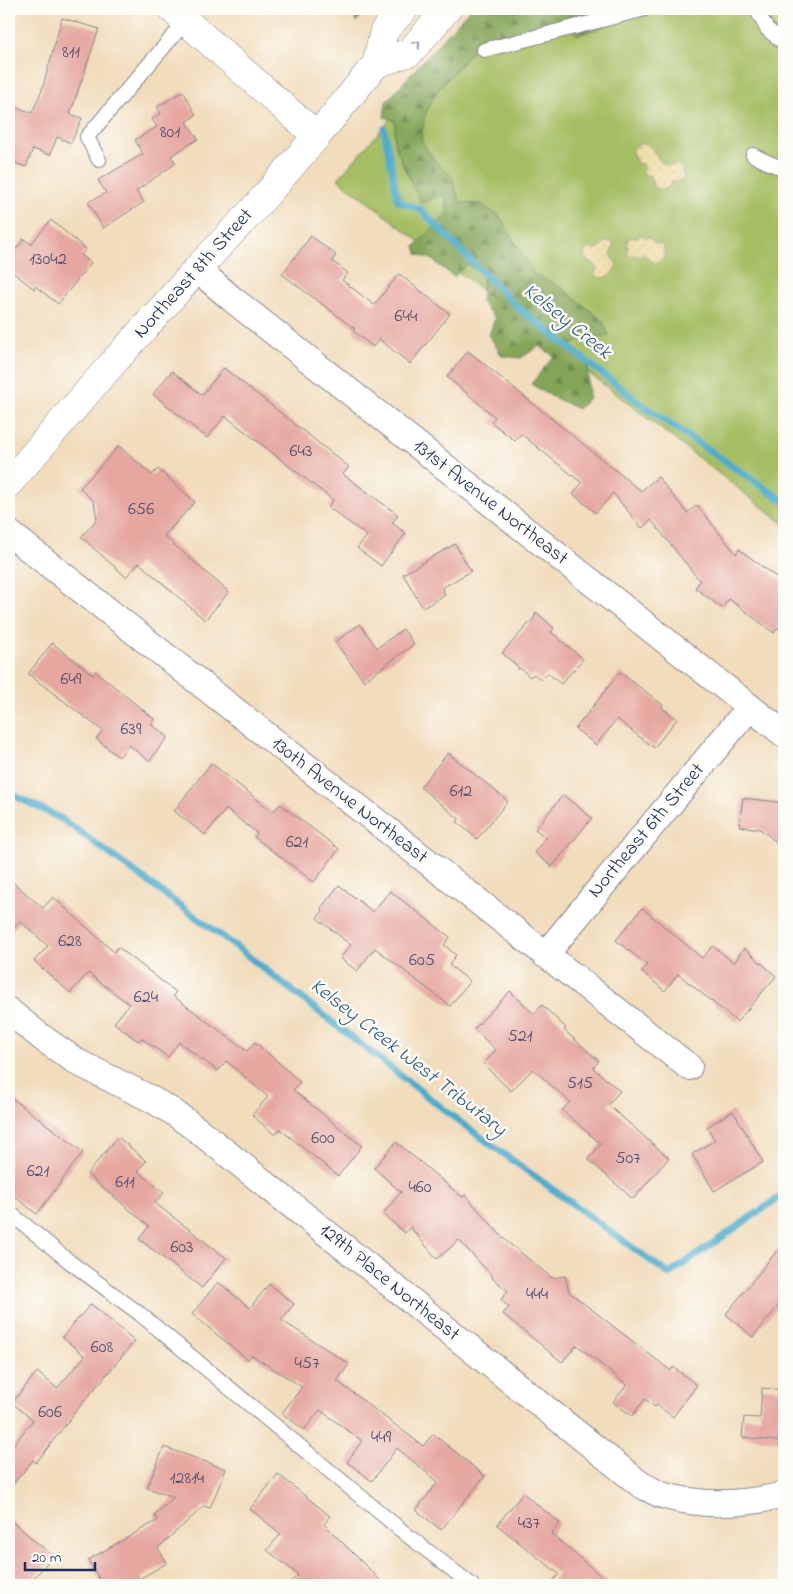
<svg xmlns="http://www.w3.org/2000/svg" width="793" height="1594" font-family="'Indie Flower',sans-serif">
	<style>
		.grass { fill: #a6be63; stroke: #607660 }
		.forest { fill: url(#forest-firs); stroke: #506a5c }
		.sand { fill: url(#sand-dots); stroke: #84847e }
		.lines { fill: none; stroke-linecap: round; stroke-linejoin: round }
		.stream { stroke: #4eaccc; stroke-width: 7 }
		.building { fill: #e5a7a0 }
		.service-casing { stroke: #86868c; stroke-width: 16 }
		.minor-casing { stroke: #86868c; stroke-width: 28 }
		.tertiary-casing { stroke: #86868c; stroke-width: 29 }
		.primary-casing { stroke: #86868c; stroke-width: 29 }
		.service { stroke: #fff; stroke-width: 14 }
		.minor { stroke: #fff; stroke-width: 26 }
		.tertiary { stroke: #fff; stroke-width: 28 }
		.primary { stroke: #fff; stroke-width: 28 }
		.oneway { stroke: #8d97ae }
		.labels { text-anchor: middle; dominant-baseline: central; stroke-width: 5; stroke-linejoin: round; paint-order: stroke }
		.number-label { font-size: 18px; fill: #4e4d6e }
		.street-label { font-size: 20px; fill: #1b2f5e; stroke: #fdfcf7 }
		.water-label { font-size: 21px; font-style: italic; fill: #2d5b84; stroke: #fdfcf7 }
	</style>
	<defs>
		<pattern id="forest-firs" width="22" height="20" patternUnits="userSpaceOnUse" patternTransform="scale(1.25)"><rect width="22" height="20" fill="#84a559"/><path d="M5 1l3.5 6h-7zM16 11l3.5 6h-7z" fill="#6b874d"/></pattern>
		<pattern id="sand-dots" width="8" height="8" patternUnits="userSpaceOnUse" patternTransform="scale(1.25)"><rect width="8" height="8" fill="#eeda9e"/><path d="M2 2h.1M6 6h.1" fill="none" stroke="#ccbb8a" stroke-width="1.8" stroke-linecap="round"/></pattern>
	</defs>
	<rect width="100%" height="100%" fill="#fdfcf7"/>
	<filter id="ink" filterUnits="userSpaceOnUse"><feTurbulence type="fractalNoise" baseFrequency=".02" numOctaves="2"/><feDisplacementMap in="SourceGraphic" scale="10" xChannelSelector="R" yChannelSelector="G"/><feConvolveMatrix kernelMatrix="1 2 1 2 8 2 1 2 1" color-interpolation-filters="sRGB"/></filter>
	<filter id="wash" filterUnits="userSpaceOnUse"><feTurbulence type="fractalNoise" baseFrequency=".0096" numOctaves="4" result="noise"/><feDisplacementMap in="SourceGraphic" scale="20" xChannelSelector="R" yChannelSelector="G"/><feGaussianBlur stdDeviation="1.12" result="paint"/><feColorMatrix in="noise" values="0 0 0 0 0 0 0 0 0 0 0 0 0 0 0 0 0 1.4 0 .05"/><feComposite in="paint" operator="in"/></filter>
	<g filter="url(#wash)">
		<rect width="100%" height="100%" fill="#f1dcbb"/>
		<path class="grass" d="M486,9H784V524L338,179Z"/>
		<path class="forest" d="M353,9H368L356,22Z
			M470,9H515L514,12L521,9H612L604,26L578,35L566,25L505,40L490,31L438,90L425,115L421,140L433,158L452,177L460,202L480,204L499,215L534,274L561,287L603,321L609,336L583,338L569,347L588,367L589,398L578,409L549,395L531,384L554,356L539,346L521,358L502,356L489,335L495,318L481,302L483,275L467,264L454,277L431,259L417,254L415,246L448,213L444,195L421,203L405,170L394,142L395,121L384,117L386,102Z"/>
		<path class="sand" d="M646,143C662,154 654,169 680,164L684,177L680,181L672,182L667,189H655L650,176L643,174L644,165L637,163L631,151L637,145Z
			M642,235L644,237H649L655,243L663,245L665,255L658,263L653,262L645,255L632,256L627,253L628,238H635Z
			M609,241L614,243L611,255L617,264C614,275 604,283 594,274L597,270L595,264L586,260L584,257L585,251L590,248C598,251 600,248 605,242Z"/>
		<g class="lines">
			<path class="stream" d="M384,129L398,201L420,209L516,306L645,407L784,501
				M9,793L62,819L234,945L460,1122L669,1274L784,1194"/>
		</g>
		<g id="blocks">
			<path class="building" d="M62,18L99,29L70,114L82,118L71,143L57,137L50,155L33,149L26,167L9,161V104L32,113L42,90Z
				M183,91L196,115L187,122L198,139L171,156L176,163L136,191L144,202L103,228L88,202L106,193L98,180L143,154L135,140L157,127L152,119L161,113L157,107Z
				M51,220L86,249L81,255L91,263L58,304L35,286L34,289L9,269V258L24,239L31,244Z
				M311,236L336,255L332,261L348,273L342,280L374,305L399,274L450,314L410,364L379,339L373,347L353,331L355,329L282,274Z
				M468,351L641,491L658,477L687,513L697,505L736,554L739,549L784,583V620L774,633L729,599L722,608L695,588L700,581L651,520L642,528L613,493L596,513L573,494L582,483L521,434L515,441L491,422L495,417L447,377Z
				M224,368L349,467L343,474L398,515L392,523L406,533L381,566L357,548L367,536L328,507L333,500L225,416L207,438L153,394L172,371L202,395Z
				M119,446L152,475L158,469L195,502L164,536L229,592L205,620L139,563L126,577L81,537L97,519L94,502L80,488Z
				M455,544L471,571L442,588L445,595L423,608L403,574Z
				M536,612L554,628L551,632L583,659L561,684L548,673L541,680L534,674L530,677L520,668L518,670L519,668L502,653L534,618Z
				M360,624L377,648L403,629L414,644L364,681L335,642Z
				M52,643L93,675L95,671L154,719L151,724L168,737L149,761L129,745L119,757L96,739L103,731L28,674Z
				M620,672L663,705L662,708L677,719L654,748L617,719L596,745L575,729Z
				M448,753L508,801L477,839L457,822L459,819L420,787Z
				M211,763L273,812L280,804L339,849L314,882L254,837L257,833L226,809L205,835L174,811Z
				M563,795L592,818L552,867L534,852L546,838L535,829Z
				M743,798L777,802L784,807V848L760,829L739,826Z
				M9,879L43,908L53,897L114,952L118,947L176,992L173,996L247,1051L255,1042L300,1082L293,1090L362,1146L338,1176L280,1129L275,1135L252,1115L268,1097L226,1061L218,1071L179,1042L168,1057L141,1038L138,1041L114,1023L129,1004L88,973L70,993L34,961L48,946L20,921L9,934Z
				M339,885L373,912L390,891L450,937L444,945L456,955L449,965L470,981L450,1006L375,948L357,971L340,958L351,945L317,918L323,911L321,908Z
				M642,908L702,958L713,946L734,963L744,948L776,976L737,1022L678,974L665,991L641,971L647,965L616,940Z
				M510,991L534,1014L542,1005L566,1028L564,1030L599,1061L593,1068L620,1091L608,1105L669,1158L633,1199L588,1159L601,1144L562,1110L570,1102L533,1069L511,1091L483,1064L496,1050L474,1029Z
				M9,1096L83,1152L37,1214L9,1192Z
				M733,1111L763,1162L714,1191L692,1154L715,1140L707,1127Z
				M118,1137L146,1161L138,1171L164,1193L155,1203L226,1258L202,1288L139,1239L149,1226L87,1174Z
				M396,1142L462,1197L465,1195L505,1240L552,1278L565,1276L569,1292L671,1371L673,1367L697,1385L673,1417L657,1405L655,1407L645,1399L632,1416L613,1402L627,1385L577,1345L562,1362L503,1314L509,1307L501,1300L508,1291L492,1278L493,1277L459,1240L437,1259L410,1227L405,1233L383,1214L401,1192L374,1168Z
				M784,1242V1299L753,1337L726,1314Z
				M218,1282L250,1308L269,1284L294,1304L281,1320L349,1364L337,1381L423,1446L433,1434L485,1476L441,1530L416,1510L438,1482L397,1448L372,1481L347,1462L362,1441L320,1410L304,1430L282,1413L302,1387L252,1355L248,1360L192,1314Z
				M91,1304L135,1341L80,1406L36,1463L33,1460L9,1489V1450L33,1420L12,1403L37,1372L57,1388L85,1356L62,1337Z
				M762,1388L784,1390V1442L742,1437L744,1417L760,1418Z
				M164,1447L226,1469L210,1508L204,1506L158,1548L167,1563L141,1578L145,1585H103L88,1560L158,1520L154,1515L174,1497L147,1488Z
				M278,1474L330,1516L324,1524L385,1585H287L298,1575L267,1550L281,1534L250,1509Z
				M523,1493L560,1523L551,1534L612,1585H549L559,1574L497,1525Z
				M9,1519L53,1556L28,1585H9Z"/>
		</g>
	</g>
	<g filter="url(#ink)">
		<use href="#blocks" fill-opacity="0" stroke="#86868c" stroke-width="1"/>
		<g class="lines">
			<defs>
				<path id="service" d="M756,9L767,29L784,43
					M484,50L645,9
					M753,155L767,162L784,169
					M99,160L87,137L186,21
					M9,1212L70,1262L140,1314L407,1535L472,1585"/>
				<path id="minor" d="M197,269L232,299L784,734
					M9,533L689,1067
					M545,955L749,708
					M9,1011L41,1037L77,1062L151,1099L173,1112L199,1131L640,1484C648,1488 657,1494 665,1496C704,1507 746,1504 784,1495"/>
				<path id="tertiary" d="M172,9L317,136"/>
				<path id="primary" d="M376,64L410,52L447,9
					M9,483L97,381L197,269L253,210L317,136L376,64L384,31L404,9"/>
			</defs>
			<use href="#service" class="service-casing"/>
			<use href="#minor" class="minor-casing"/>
			<use href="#tertiary" class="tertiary-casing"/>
			<use href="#primary" class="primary-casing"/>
			<use href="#service" class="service"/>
			<use href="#minor" class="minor"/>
			<use href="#tertiary" class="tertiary"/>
			<use href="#primary" class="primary"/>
		</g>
		<defs><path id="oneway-chevron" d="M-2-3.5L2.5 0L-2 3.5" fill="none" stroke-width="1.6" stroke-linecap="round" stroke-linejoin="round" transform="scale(1.25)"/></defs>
		<use class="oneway" href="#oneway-chevron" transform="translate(417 44) rotate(-50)"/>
	</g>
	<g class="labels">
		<g class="number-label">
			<text x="71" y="53">811</text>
			<text x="170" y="133">801</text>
			<text x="48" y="260">13042</text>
			<text x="406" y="317">644</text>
			<text x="301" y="452">643</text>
			<text x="141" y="510">656</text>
			<text x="71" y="680">649</text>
			<text x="131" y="730">639</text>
			<text x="461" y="792">612</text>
			<text x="297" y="843">621</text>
			<text x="70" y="942">628</text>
			<text x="422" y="961">605</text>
			<text x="146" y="998">624</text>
			<text x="520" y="1037">521</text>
			<text x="580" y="1084">515</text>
			<text x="323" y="1139">600</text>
			<text x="628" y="1159">507</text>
			<text x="38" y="1172">621</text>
			<text x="125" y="1183">611</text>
			<text x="420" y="1188">460</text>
			<text x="182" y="1248">603</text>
			<text x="537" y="1295">444</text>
			<text x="102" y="1348">608</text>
			<text x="307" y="1364">457</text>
			<text x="50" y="1413">606</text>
			<text x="381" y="1438">449</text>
			<text x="187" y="1479">12814</text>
			<text x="529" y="1524">437</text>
		</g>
		<g class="street-label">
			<text transform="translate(194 274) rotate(-48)">Northeast 8th Street</text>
			<text transform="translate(490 503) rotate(38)">131st Avenue Northeast</text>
			<text transform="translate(349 801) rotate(38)">130th Avenue Northeast</text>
			<text transform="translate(647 831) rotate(-50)">Northeast 6th Street</text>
			<text transform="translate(389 1283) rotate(39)">129th Place Northeast</text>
		</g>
		<g class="water-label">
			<text transform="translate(567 322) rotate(39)">Kelsey Creek</text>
			<text transform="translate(408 1058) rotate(38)">Kelsey Creek West Tributary</text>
		</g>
	</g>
	<rect width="793" height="1594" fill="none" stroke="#fdfcf7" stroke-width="30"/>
	<path d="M25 1562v8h70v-8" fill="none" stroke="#1b2f5e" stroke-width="2.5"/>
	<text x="32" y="1562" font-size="15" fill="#1b2f5e" stroke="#fdfcf7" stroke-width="4" paint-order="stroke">20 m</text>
</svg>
